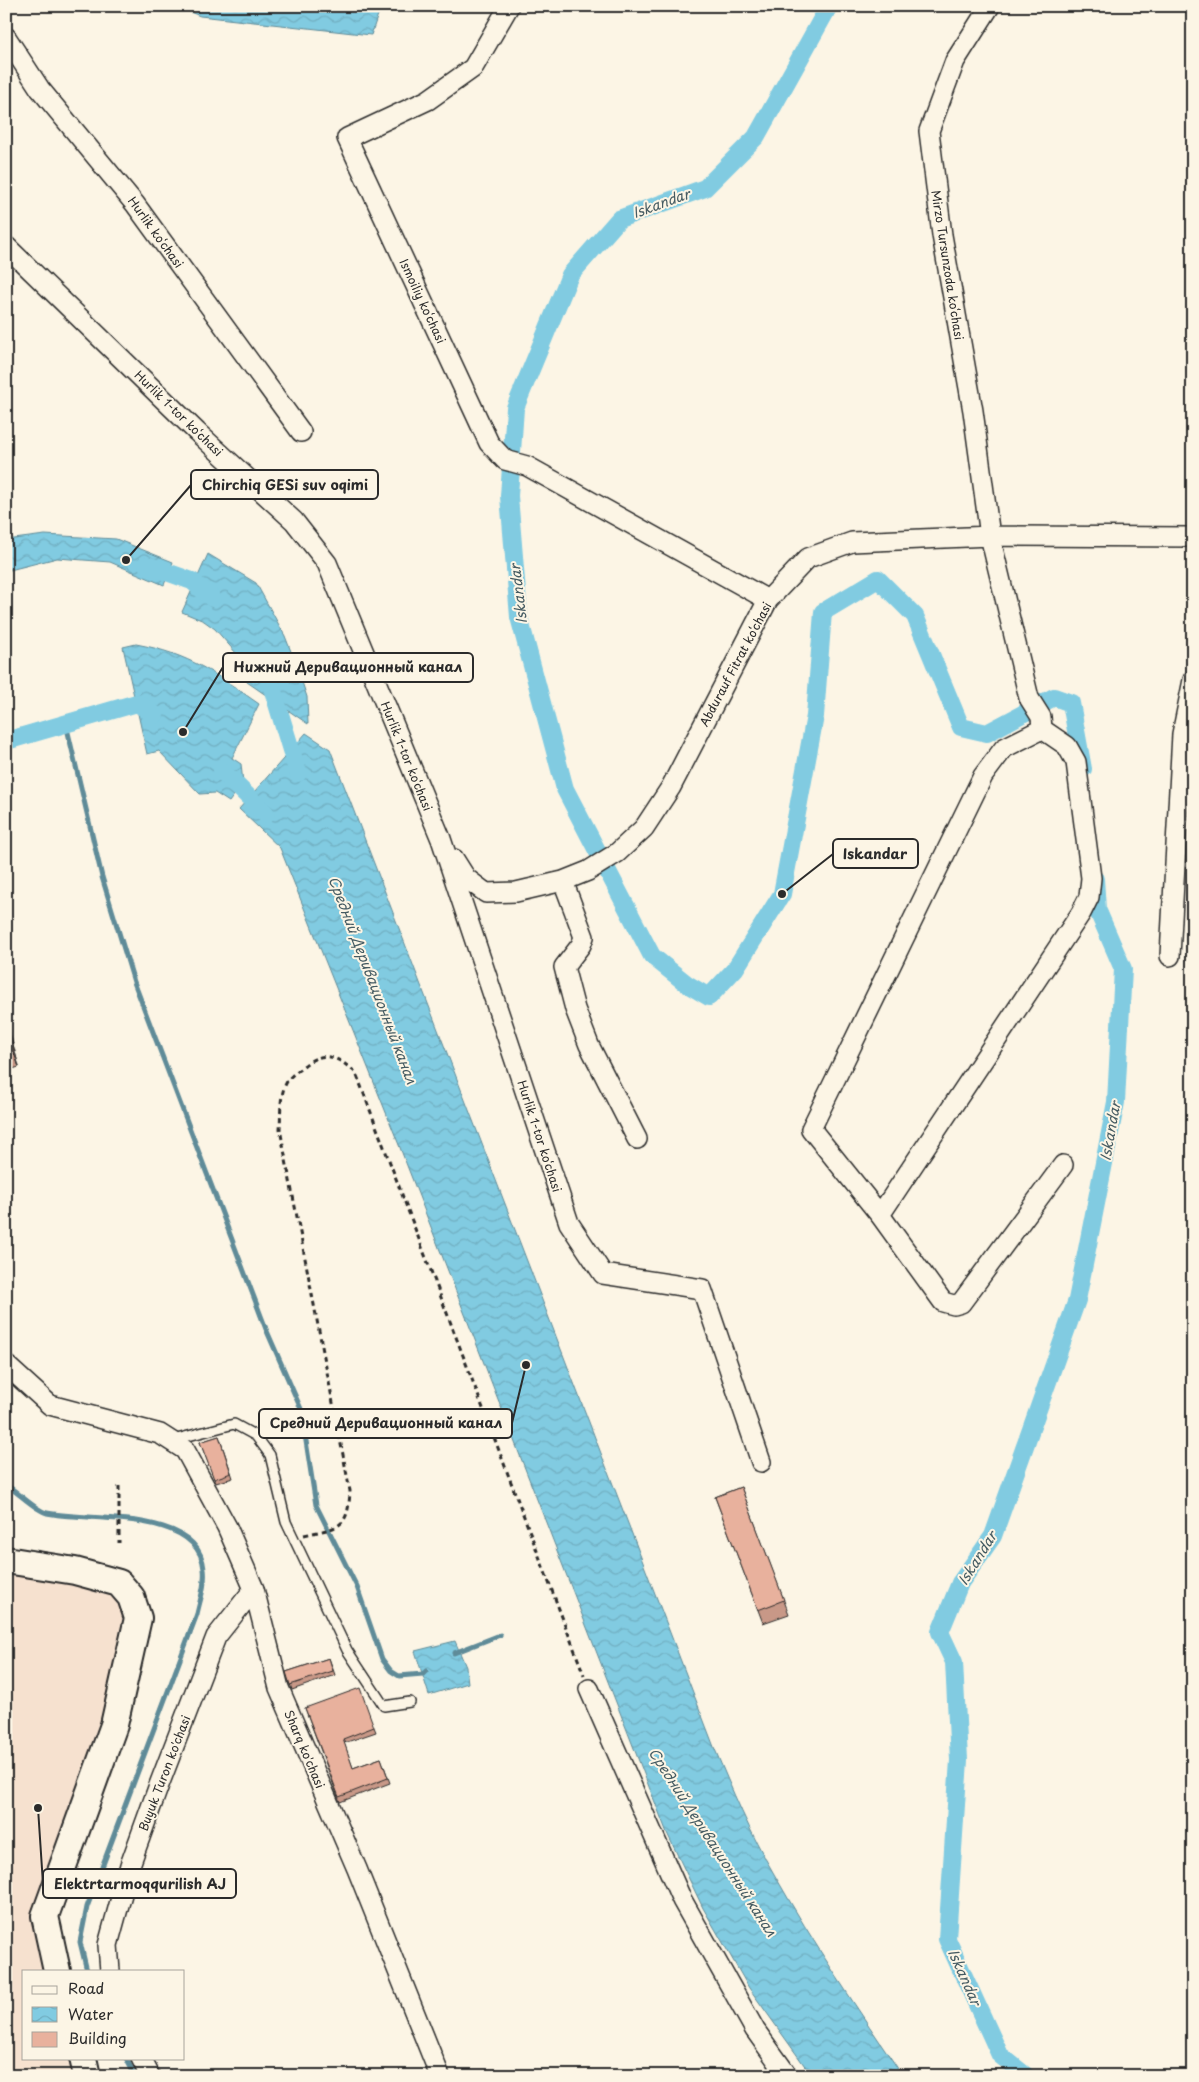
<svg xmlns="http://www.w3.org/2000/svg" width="1199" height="2082" font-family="'Playpen Sans',sans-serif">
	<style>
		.built { fill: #f6e1cf }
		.water { fill: url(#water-waves); stroke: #5f8b98 }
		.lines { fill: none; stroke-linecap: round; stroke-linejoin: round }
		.stream { stroke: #5f8b98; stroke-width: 5 }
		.canal { stroke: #81cbe1; stroke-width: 18 }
		.lane-casing { stroke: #2b2b2b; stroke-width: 12 }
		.street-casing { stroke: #2b2b2b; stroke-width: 22 }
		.secondary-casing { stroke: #2b2b2b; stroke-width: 30 }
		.path { stroke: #2b2b2b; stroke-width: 3; stroke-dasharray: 5 4; stroke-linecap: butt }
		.lane { stroke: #fcf5e5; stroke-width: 9 }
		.street { stroke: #fcf5e5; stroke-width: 19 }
		.secondary { stroke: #fcf5e5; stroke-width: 26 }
		.wall { fill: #c89887; stroke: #2b2b2b }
		.shaded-wall { fill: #a27c6e; stroke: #2b2b2b }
		.building { fill: #e8b19d; stroke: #2b2b2b }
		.labels { text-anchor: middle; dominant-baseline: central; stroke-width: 4; stroke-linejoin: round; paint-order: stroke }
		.street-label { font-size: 12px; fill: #2b2b2b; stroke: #fcf5e5 }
		.water-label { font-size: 14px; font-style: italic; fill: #455b62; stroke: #fcf5e5 }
		.leader { fill: none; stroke: #2b2b2b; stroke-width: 2 }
		.callout-dot { fill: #2b2b2b; stroke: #fcf5e5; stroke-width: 2 }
		.callout { fill: #fcf5e5; stroke: #2b2b2b; stroke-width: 2 }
		.callout-label { font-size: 14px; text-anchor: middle; font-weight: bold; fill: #2b2b2b }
	</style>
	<defs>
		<pattern id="water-waves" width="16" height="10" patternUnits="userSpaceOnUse" patternTransform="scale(1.25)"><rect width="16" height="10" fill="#81cbe1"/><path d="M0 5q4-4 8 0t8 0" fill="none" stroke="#70aec1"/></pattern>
	</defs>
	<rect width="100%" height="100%" fill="#fcf5e5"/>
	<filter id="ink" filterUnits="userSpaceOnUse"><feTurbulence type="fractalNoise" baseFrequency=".02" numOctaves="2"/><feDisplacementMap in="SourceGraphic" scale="10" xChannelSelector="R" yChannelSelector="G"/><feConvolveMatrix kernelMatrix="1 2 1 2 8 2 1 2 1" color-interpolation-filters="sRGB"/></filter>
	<g filter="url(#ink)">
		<path class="built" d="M6,1571L104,1589L125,1606L105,1706L35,1909L52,1971H24V2058H76L81,2076H6Z"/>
		<path class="water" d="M175,6H381L371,35L200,16Z
			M45,535L116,539L173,562L164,585L110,562L57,558L6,571V540Z
			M208,554L256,583L285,636L297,667L307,697L308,724L247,682L236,653L215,629L204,621L182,612Z
			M136,644C190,654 216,674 259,704L232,758L241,764L243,783L229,802L215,793L200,794L159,751L147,754L123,647Z
			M306,733L330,749L714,1747C732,1790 750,1833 774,1874C813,1943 858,2010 903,2076H812L749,1988L703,1908L667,1833L399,1145L280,848L239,809Z
			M455,1641L466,1667L468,1683L429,1695L415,1651Z"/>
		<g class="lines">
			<path class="stream" d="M66,724L102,877L134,982L266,1329L301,1409L316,1505L357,1587L382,1659L391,1671L399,1676L423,1674L426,1671
				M6,1485C17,1491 36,1511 47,1513C88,1522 199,1508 204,1569C206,1584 200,1600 197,1614L87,1907L80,1942L87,1971
				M454,1653L500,1635
				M126,2058L135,2076"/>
			<path class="canal" d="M829,6L756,137L705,188L619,219L570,275L515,408L509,496L519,617L565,789L652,956L687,984L709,997L735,969L782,894L815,716L823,612L878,579L915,616L961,727L987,733L1054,697L1071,703L1083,769
				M147,565L192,581L212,598
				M270,681L298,773
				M6,741L137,703L155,715
				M222,771L266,814
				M1026,2076L1000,2055L947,1939L959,1760L954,1662L940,1632L960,1583L993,1536L1077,1300L1116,1102L1123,969L1097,909L1095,879"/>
			<defs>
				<path id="lane" d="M173,1440L234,1424L256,1436L270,1455L286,1522L347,1650L384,1706L410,1702"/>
				<path id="street" d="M509,6L473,68L428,100L347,138L489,443L505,460L527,466L768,600
					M990,6L955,61L929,131L942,235L973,411L990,536L1029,698L1041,717L1042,729L1004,748L983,776L811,1129L880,1215L943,1302L954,1305L961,1303L1063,1165
					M6,37L40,89L135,204L301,432
					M6,246L197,432L294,521L327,563L441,839L569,1223L603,1274L702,1289L761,1462
					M454,859L466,878L486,893L516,892L563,881L588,871L617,853L644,828L671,787L768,600L808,558L852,542L990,536L1193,537
					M563,881L584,937L581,945L564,967L575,1009L589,1045L637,1139
					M1170,956L1182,734L1193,680
					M880,1215L1081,913L1089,897L1091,878L1076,762L1067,746L1042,729
					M6,1365L50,1405L160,1434L185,1450L227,1527L254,1589L279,1688L357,1869L440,2076
					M589,1689L682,1900L755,2030L788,2076
					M110,1971L108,1945L114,1923L130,1865L159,1785L216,1637L254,1589
					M141,2058L150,2076"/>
				<path id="secondary" d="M6,1560L75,1571L119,1583L131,1597L138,1618L114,1725L45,1916L57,1971
					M83,2058L87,2076"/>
			</defs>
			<use href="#lane" class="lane-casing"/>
			<use href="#street" class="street-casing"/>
			<use href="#secondary" class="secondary-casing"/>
			<path class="path" d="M119,1486V1543
				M304,1535C339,1527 348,1530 350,1491L280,1129C281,1114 279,1093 288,1080C291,1076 296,1072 300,1069C322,1049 336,1055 356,1073L584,1675"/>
			<use href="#lane" class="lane"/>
			<use href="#street" class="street"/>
			<use href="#secondary" class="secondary"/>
		</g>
		<path class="wall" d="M6,1018L19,1067L6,1071Z
			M219,1436L233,1478L216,1483L200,1442Z
			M741,1487L789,1614L763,1623L715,1497Z
			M329,1658L335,1675L292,1690L286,1672Z
			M305,1708L374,1727L376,1732L344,1743L353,1768L381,1758L390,1783L340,1802Z"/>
		<path class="shaded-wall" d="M6,1018L19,1067L14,1053L6,1023Z"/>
		<path class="building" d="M6,1023L14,1053L6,1055Z
			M219,1436L231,1473L214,1479L200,1442Z
			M741,1487L784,1600L758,1610L715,1497Z
			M329,1658L333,1671L290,1685L286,1672Z
			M360,1688L374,1727L343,1739L353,1768L381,1758L388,1778L339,1797L305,1708Z"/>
	</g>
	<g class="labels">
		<g class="street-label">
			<text transform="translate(156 232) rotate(54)">Hurlik ko‘chasi</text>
			<text transform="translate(948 265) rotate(81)">Mirzo Tursunzoda ko‘chasi</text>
			<text transform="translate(423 301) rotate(65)">Ismoiliy ko‘chasi</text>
			<text transform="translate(179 413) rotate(44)">Hurlik 1-tor ko‘chasi</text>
			<text transform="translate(735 664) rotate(-62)">Abdurauf Fitrat ko‘chasi</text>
			<text transform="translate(407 756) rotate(68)">Hurlik 1-tor ko‘chasi</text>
			<text transform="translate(540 1136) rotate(72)">Hurlik 1-tor ko‘chasi</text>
			<text transform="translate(305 1749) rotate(67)">Sharq ko'chasi</text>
			<text transform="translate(164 1773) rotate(-69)">Buyuk Turon ko'chasi</text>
		</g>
		<g class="water-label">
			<text transform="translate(661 203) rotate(-20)">Iskandar</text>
			<text transform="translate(518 594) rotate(-97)">Iskandar</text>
			<text transform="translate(373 980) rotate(69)">Средний Деривационный канал</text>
			<text transform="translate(1110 1131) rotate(-80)">Iskandar</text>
			<text transform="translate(977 1558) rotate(-58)">Iskandar</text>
			<text transform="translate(713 1842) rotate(57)">Средний Деривационный канал</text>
			<text transform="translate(965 1977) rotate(66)">Iskandar</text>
		</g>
	</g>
	<path class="leader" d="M126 560L191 485M183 732L223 667M782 894L833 854M526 1365L512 1423M38 1808L43 1884"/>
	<g class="callout-dot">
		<circle cx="126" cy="560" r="5"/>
		<circle cx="183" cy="732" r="5"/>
		<circle cx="782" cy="894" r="5"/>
		<circle cx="526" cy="1365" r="5"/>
		<circle cx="38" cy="1808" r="5"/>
	</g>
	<g class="callout">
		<rect x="191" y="470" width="187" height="29" rx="5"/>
		<rect x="223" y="653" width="250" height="29" rx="5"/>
		<rect x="833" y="839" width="85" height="29" rx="5"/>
		<rect x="259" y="1409" width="253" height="29" rx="5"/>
		<rect x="43" y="1869" width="193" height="29" rx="5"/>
	</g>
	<g class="callout-label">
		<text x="285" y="490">Chirchiq GESi suv oqimi</text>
		<text x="348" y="672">Нижний Деривационный канал</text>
		<text x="875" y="859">Iskandar</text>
		<text x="386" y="1428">Средний Деривационный канал</text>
		<text x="140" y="1889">Elektrtarmoqqurilish AJ</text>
	</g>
	<rect width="1199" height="2082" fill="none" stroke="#fcf5e5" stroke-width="25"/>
	<rect x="12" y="12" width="1174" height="2057" fill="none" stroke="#2b2b2b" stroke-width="2" filter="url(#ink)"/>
	<rect x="22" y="1970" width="162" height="90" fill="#fcf5e5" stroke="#a8a49b"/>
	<rect x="32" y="1986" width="25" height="8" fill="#fcf5e5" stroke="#a8a49b"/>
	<text x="68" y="1994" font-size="15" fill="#2b2b2b">Road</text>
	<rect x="32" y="2007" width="25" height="15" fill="url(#water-waves)" stroke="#a8a49b"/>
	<text x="68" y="2020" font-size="15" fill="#2b2b2b">Water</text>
	<rect x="32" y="2032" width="25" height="15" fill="#e8b19d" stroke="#a8a49b"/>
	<text x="68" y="2044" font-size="15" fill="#2b2b2b">Building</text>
</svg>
